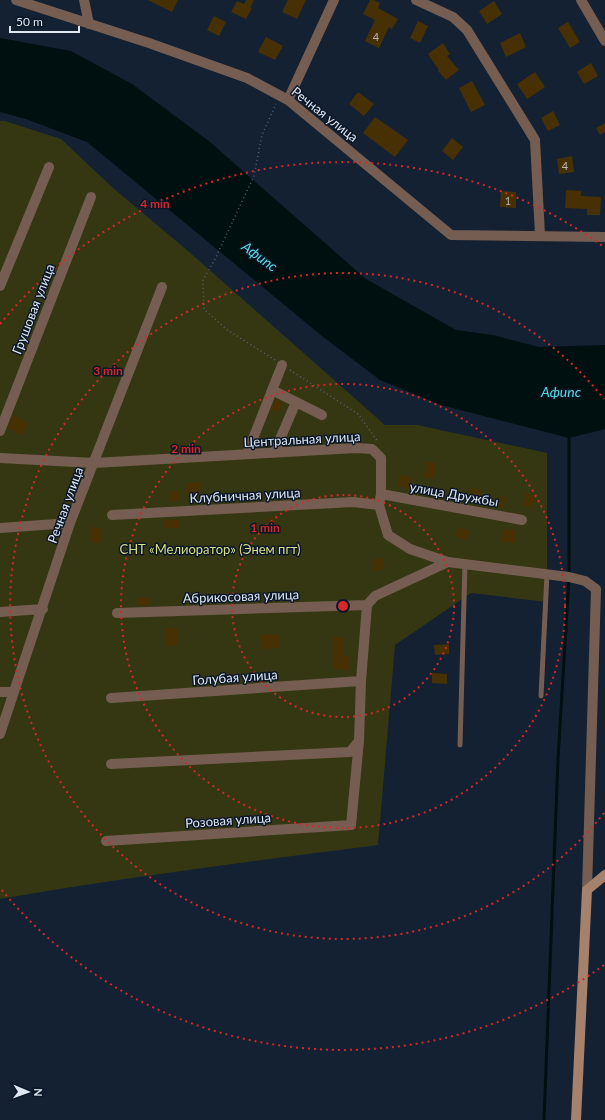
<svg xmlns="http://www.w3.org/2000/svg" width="605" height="1120" font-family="Lato,sans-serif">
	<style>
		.green { fill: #353713 }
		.water { fill: #000f10 }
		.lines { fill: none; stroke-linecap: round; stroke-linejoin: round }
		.stream { stroke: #000f10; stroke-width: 3 }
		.building { fill: #473104 }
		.path { stroke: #566271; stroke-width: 1.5; stroke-dasharray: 1 3; stroke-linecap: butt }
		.lane { stroke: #755e51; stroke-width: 5 }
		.street { stroke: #755e51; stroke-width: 10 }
		.secondary { stroke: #a6816c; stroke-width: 10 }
		.ring { fill: none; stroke: #d62828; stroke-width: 2; stroke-dasharray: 2 4 }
		.labels { text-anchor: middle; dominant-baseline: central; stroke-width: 3; stroke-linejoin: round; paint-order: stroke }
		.number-label { font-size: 11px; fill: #b8b9b6 }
		.street-label { font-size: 13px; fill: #dde6f1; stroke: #0b1728 }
		.park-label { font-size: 13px; fill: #dade85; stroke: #0b1728 }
		.water-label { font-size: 14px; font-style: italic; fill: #59d8de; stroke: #0b1728 }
		.centre { fill: #d62828; stroke: #0b1728; stroke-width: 2 }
		.ring-label { font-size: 12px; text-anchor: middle; font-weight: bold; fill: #d62828; stroke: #0b1728; stroke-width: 3; stroke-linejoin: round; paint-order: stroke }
	</style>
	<rect width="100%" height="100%" fill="#142132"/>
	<path class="green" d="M0,121H5L61,139L113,188L188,251L385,425H417L547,453V602L471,593L395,645L378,845C252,861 126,877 0,899Z"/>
	<path class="water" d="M0,38L71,51L132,84L210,142L366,279L456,330L493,335L539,347L605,345V429L569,438L441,405L380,380L322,336L87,142L26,119L0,112Z"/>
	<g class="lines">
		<path class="stream" d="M544,1120L558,759L569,577V438"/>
	</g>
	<path class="building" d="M148,0H178L172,12Z
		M246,0H254L250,8H252L246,19L231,12L237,1L244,4Z
		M288,0H306L297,19L282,12Z
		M370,0H374L380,3L378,8L398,19L392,29L389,27L379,48L365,41L375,20L363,14Z
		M494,1L502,14L487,24L479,11Z
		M214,16L226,22L219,36L207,30Z
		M418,21L428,26L420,43L410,38Z
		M568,22L580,42L570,48L558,28Z
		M520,33L526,47L506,57L500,43Z
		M266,37L283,46L275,60L258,52Z
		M443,43L450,54L447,56L459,70L446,80L438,71L439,70L428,54Z
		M591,63L598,76L584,84L577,72Z
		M535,72L545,87L527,99L517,84Z
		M472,81L485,105L471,112L459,88Z
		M358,92L374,104L364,116L349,104Z
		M553,111L560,125L548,131L541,118Z
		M375,117L408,140L395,157L363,133Z
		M605,123V132L600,135L596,128Z
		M452,138L463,147L453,160L442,151Z
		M572,156L574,172L559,174L557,159Z
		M566,190L581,191V196L601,197L600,215H587V209L565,208Z
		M501,191L516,192V208L500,207Z
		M276,399L283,403L280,412L271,410Z
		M13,415L28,423L22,435L8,428Z
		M426,462L436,463L434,479L424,478Z
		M400,475L412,478L409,489L397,486Z
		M187,482H201L200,495L186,494Z
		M471,488L482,490L481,501L469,499Z
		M169,491H179V501H169Z
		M526,493L536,495L533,508L523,505Z
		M499,495L506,497L503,509L496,507Z
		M276,518L277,531L269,532L267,519Z
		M163,519L179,520V528H163Z
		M89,527L101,528V543H89Z
		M458,527L470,531L467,540L455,536Z
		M503,529L516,530L515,543L502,542Z
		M383,558L385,569L374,571L372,560Z
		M150,597L151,605L138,606L137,598Z
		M165,628H177V645L165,646Z
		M279,634V648L261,649L260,635Z
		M334,637H344V656H350L349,670L333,669Z
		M449,644V654L435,655L434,645Z
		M432,673L447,674V684L432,683Z"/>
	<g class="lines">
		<path class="path" d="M275,360L226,329L204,309L203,280L215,259L254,176L262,135L276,104
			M290,370L358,414L376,439L377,441"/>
		<path class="lane" d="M541,696L547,574
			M460,745L465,564"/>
		<path class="street" d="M16,0L149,43L247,78L288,100L451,235L605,237
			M84,0L89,24
			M416,0L453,17L467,30L535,140L540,235
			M581,0L605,41
			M288,100L334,0
			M0,286L49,167
			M272,390L322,415
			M0,431L91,197
			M274,453L296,402
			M247,454L282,365
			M0,458L94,463L356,448L372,449L381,458V494L379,505L388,535L410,549L448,562L569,577L585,581L596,589L587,890
			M381,494L522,520
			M112,515L353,502L379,505
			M0,528L70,523
			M0,612L43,609
			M117,613L367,605
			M0,692H14
			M111,698L361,681
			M0,734L70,523L162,287
			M111,764L350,752L359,741
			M106,841L351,825L359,741L361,681L367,605L375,596L448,562"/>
		<path class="secondary" d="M576,1120L587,890L605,875"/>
	</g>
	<g class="ring">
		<circle cx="343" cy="606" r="111"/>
		<circle cx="343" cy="606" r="222"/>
		<path d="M604 813A333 333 0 1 1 604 399"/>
		<path d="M604 965A444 444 0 0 1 0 888M0 324A444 444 0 0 1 604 247"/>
	</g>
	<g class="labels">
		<g class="number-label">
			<text x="376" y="36">4</text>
			<text x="565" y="165">4</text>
			<text x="508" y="200">1</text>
		</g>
		<g class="street-label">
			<text transform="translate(325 114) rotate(38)">Речная улица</text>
			<text transform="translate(33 309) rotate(-69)">Грушовая улица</text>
			<text transform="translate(302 439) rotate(-3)">Центральная улица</text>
			<text transform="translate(454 494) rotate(10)">улица Дружбы</text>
			<text transform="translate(245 495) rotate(-3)">Клубничная улица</text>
			<text transform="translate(65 505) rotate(-70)">Речная улица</text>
			<text transform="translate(241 596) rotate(-2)">Абрикосовая улица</text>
			<text transform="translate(235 677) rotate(-4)">Голубая улица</text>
			<text transform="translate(228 820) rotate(-4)">Розовая улица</text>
		</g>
		<g class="park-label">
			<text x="210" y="549">СНТ «Мелиоратор» (Энем пгт)</text>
		</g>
		<g class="water-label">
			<text transform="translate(260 256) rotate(36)">Афипс</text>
			<text x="561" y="391">Афипс</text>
		</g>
	</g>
	<circle cx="343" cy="606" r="6" class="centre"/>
	<g class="ring-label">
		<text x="155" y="208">4 min</text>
		<text x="108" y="375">3 min</text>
		<text x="186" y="453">2 min</text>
		<text x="265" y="532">1 min</text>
	</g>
	<g transform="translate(28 1092) rotate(92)" stroke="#0b1728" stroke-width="3" paint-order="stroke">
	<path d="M0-3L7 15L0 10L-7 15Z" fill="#dde6f1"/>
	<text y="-6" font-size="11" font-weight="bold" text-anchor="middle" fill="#dde6f1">N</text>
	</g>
	<path d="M10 26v6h69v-6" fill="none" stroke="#dde6f1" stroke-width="2"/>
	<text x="16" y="26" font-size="12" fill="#dde6f1" stroke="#0b1728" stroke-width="3" paint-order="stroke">50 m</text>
</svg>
